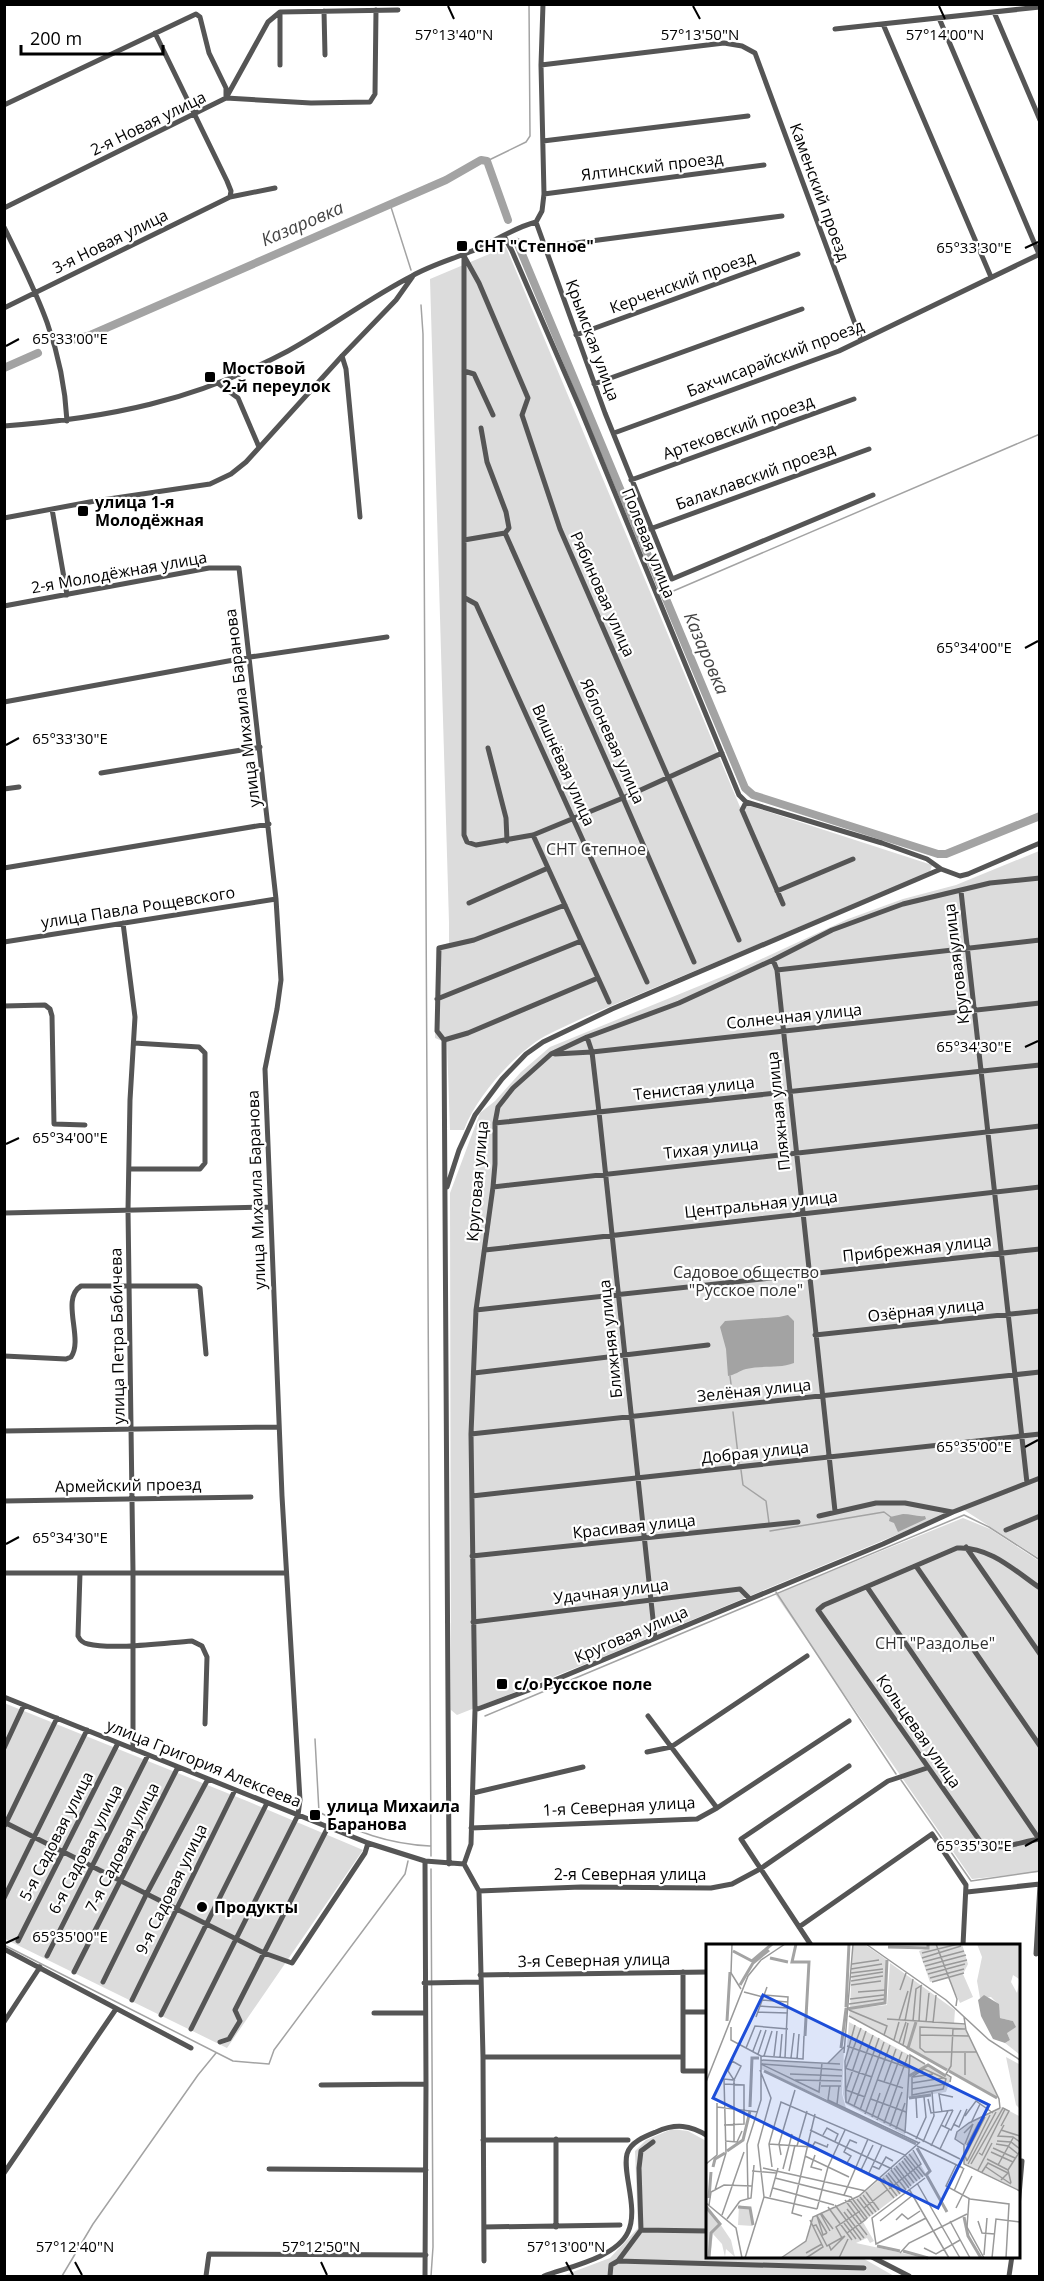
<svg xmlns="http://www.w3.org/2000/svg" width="1044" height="2281" font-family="'Open Sans',sans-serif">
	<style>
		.green { fill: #dcdcdc }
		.water { fill: #a3a3a3 }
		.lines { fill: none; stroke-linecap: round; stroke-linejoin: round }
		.stream { stroke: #a3a3a3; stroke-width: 1.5 }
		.river { stroke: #a3a3a3; stroke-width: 8 }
		.minor { stroke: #555; stroke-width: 5 }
		.ticks { fill: none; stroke: #000; stroke-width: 2 }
		.poi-dot { fill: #000; stroke: #fff; stroke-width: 2 }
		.labels { text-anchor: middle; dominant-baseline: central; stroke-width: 4.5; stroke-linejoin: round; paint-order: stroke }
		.street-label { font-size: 16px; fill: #000; stroke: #fff }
		.poi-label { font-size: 16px; font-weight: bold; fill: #000; stroke: #fff; text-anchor: start }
		.park-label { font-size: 16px; fill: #333; stroke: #fff }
		.water-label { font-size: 18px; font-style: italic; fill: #444; stroke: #fff }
		.inset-river { fill: none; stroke: #a3a3a3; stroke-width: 3 }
		.inset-road { fill: none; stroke: #999; stroke-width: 1.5 }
		.view { fill: #1d4ed8; fill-opacity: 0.15; stroke: #1d4ed8; stroke-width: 3 }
		.inset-edge { fill: none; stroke: #000; stroke-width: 3 }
		.ticks-label { font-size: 15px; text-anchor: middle; fill: #000; stroke: #fff; stroke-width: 4.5; stroke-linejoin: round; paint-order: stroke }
	</style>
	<rect width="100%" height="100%" fill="#fff"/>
	<path class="green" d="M506,247L740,807L747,805L932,865L930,872L587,1016C573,1023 558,1029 545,1036C514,1054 476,1097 464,1130H450L447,1043L435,1038L436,947L449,943V922L430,279Z
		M1039,851V1558L961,1508L598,1659L457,1715L451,1710L450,1193L480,1113L495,1101L521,1072L550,1047L731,973L848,919L903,899L956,885Z
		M963,1518L990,1529L1039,1561V1872L972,1879L775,1594Z
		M4,1703L247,1801L363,1850L227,2048L5,1939Z
		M672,2129L688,2131L708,2142V2256H859L894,2276H562L610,2258L638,2228L635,2151L646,2140Z"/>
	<path class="water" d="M788,1315L794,1321V1363C778,1369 761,1365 746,1369C739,1371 735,1375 728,1376L726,1349L720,1327L725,1321L779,1317Z
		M903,1514C911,1514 917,1517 925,1516L926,1519L898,1532L894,1523L889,1521L890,1517Z"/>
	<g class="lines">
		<path class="stream" d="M487,161L526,142L530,136L529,4
			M390,204L411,270
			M421,305L423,334L431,1856
			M664,595L1040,434
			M730,1376L731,1384
			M733,1412L739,1463
			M741,1470L743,1485L766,1501L769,1523
			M770,1531L884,1512L892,1518
			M776,1592L896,1774
			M485,1716L964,1515L989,1527L1040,1560
			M315,1739L319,1812C356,1832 388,1844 430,1846
			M901,1780L971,1881L1040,1871
			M4,1945L233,2061L269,2064L274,2050L405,1874L408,1861
			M62,2276L93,2224L198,2075L216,2053
			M431,2276L433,2247L431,1869"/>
		<path class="river" d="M517,242L745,788L753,795L938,854H946L1040,816
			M71,340L88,336L446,180L481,160L487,161L508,220
			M4,368L38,353"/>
		<path class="minor" d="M324,11L325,55
			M994,12L1040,120
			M939,18L1039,254
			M883,24L991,277
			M835,29L1040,7
			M280,65V12
			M541,65L724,43L742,46L755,53L861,340
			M4,105L196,14L200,17L209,53L226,88V98L268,22L280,12L398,10
			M543,141L748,116
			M544,194L764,165
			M230,197L275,188
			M4,208L226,98L311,103L370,102L375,94L376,10
			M536,222L605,413L672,579L873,495
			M4,227C37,294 63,345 67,421
			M504,236L512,251L580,408L739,795L746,802L882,843L927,859L941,869
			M545,247L782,216
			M464,254V835L467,842L476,845L533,835L623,798L722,753
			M464,256L479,283L528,398L522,415L560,529L739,940
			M4,308L230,197L231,191L227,181L155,33
			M576,335L798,254
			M342,356L346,369L360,517
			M464,371L474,374L493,415
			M219,384L238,398L259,447
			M594,384L802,309
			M4,426C109,418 194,401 288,351C330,328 369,298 412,276C433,264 457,258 479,248C498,239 516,227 536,222L542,211L544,194L541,65L543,4
			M614,433L839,351L1040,254
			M631,480L854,399
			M52,509L67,595
			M4,518L95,501L210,484L231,474L246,462L342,356L396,300L413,276
			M650,529L869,449
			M505,533L623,798L694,962
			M464,540L505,533L509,528L506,512L487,462L481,428
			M465,598L476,604L647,982
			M4,606L209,568H239L276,899L281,980L277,1009L265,1069L282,1496L300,1800L298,1815L191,2029
			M4,702L250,657L387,637
			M488,748L506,818L507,841
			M101,773L260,747
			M4,789L19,787
			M746,802L742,810L783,904
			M533,835L609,1002
			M4,868L269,824
			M777,891L853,859
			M961,891L1027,1483
			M469,903L548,868
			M123,923L135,1017L130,1100L128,1210L133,1572V1749
			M4,942L276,899
			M773,960L777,970L835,1511
			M777,970L1040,940
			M437,999L581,941
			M4,1006L45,1005L50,1009L52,1016L54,1124L85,1125
			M587,1037L592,1052L599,1112L655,1638
			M444,1040L468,1033L598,978
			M555,1054L592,1052L1040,1003
			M495,1123L1040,1065
			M129,1169H200L205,1163V1053L199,1047L134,1043
			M447,1187L459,1150L475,1115L502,1079L526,1054L543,1042L612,1009L941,869L960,876L968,874L1040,843
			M493,1187L1040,1126
			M4,1213L269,1207
			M485,1250L1040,1187
			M476,1310L1040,1249
			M815,1335L1040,1311
			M4,1356L66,1359L71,1357C84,1339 60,1299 81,1286H197L200,1288L206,1354
			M474,1373L708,1345
			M4,1431L279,1427
			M471,1434L1040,1372
			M472,1496L1040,1434
			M4,1501L251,1497
			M819,1516L876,1503H905L952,1512
			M1006,1530L1040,1516
			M966,1547L1040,1654
			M472,1556L798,1522
			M916,1566L1040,1746
			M4,1573H286
			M80,1573L78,1636C80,1640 82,1643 88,1644C113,1650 164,1643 192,1641L202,1646L207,1657L205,1724
			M867,1587L1039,1839
			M1040,1588C1015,1571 990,1546 957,1548L824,1605L818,1610L982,1844C999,1852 1022,1841 1040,1839
			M473,1622L740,1589L749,1598
			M4,1697L368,1843L425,1861L464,1864
			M475,1710L545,1684L883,1544L953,1512L1040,1478
			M648,1716L717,1808
			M4,1748L24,1705
			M647,1752L671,1747L807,1656
			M473,1793L583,1767
			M4,1822L264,1953L292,1963L365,1853L368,1843
			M5,1825L57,1718
			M471,1828L697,1819L717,1808L849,1721
			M425,1861L426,2084L425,2276
			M449,1864L444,1040L437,1031L439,948L474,940L565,905
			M464,1864L471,1844L475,1710L471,1434L476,1310L493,1187L495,1164V1123L498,1107L513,1088L551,1054L587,1037L679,1003L773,960L832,930L903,904L990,883L1040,878
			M464,1864L479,1891L483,2057L484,2261
			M479,1891L581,1887L711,1888L732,1884L760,1869L888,1781L927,1768
			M967,1892L1040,1884
			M4,1898L87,1730
			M799,1927L932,1834L966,1885L963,1945
			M18,1941L118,1743
			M811,1945L741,1839L849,1766
			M4,1949L191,2048
			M1036,1954L1040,1885
			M47,1956L148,1755
			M74,1972L178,1767
			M683,1972V2071H708
			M480,1975L708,1972
			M103,1982L147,1893L208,1779
			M424,1983L480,1982
			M132,2000L235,1790
			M684,2012H708
			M374,2013H425
			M161,2015L267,1803
			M4,2022L40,1967
			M220,2042L229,2039L240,2021L235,2010L328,1827
			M483,2057H683
			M321,2085L426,2084
			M556,2139V2227
			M483,2140H628
			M1018,2161H1022L1018,2207
			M269,2169L426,2170
			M4,2173L116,2009
			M484,2227L620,2225
			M641,2230L639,2168L641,2151L653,2142
			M870,2256L909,2276
			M927,2256L1012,2257
			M618,2261L641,2230L708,2231
			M206,2276L209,2254L426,2255
			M544,2276C568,2267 616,2258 628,2232C639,2209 622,2173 627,2154C630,2142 646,2136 656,2132C676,2123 690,2125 708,2136
			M610,2276L611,2265L618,2261L864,2268
			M1009,2276L1012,2256"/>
	</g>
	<path class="ticks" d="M448,6L454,19M693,6L700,19M939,6L945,19M1025,248L1038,242M6,346L19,339M1025,648L1038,641M6,745L19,738M1025,1047L1038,1041M6,1144L19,1138M1025,1447L1038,1440M6,1544L19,1537M1025,1846L1038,1839M6,1943L19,1937M75,2262L82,2275M321,2262L327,2275M566,2262L573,2275"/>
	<g class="poi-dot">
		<rect x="456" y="240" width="12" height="12" rx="3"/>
		<rect x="204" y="371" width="12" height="12" rx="3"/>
		<rect x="77" y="505" width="12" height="12" rx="3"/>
		<rect x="496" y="1678" width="12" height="12" rx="3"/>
		<rect x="309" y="1809" width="12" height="12" rx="3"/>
		<circle cx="202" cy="1907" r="6"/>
	</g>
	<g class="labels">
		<g class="street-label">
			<text transform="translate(148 123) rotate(-26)">2-я Новая улица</text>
			<text transform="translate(652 166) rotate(-7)">Ялтинский проезд</text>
			<text transform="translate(820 192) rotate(70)">Каменский проезд</text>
			<text transform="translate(110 241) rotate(-26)">3-я Новая улица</text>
			<text transform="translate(682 282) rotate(-20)">Керченский проезд</text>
			<text transform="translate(593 340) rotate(70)">Крымская улица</text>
			<text transform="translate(775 358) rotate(-21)">Бахчисарайский проезд</text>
			<text transform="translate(738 427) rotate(-20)">Артековский проезд</text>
			<text transform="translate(755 476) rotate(-20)">Балаклавский проезд</text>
			<text transform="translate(649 543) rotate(68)">Полевая улица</text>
			<text transform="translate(119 572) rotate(-10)">2-я Молодёжная улица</text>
			<text transform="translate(603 594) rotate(66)">Рябиновая улица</text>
			<text transform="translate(242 708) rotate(-97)">улица Михаила Баранова</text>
			<text transform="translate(613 741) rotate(66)">Яблоневая улица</text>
			<text transform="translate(564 765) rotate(66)">Вишнёвая улица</text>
			<text transform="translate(138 907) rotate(-9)">улица Павла Рощевского</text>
			<text transform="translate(956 964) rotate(-97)">Круговая улица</text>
			<text transform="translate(794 1016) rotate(-6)">Солнечная улица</text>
			<text transform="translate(694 1088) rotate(-6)">Тенистая улица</text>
			<text transform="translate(778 1111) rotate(-96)">Пляжная улица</text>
			<text transform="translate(711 1148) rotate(-6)">Тихая улица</text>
			<text transform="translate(477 1181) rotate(-85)">Круговая улица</text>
			<text transform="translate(256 1190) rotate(-92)">улица Михаила Баранова</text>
			<text transform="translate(761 1204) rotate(-6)">Центральная улица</text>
			<text transform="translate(917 1248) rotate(-6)">Прибрежная улица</text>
			<text transform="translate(926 1310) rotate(-6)">Озёрная улица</text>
			<text transform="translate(117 1336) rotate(-91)">улица Петра Бабичева</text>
			<text transform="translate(610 1339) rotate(-96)">Ближняя улица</text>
			<text transform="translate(754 1390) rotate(-6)">Зелёная улица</text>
			<text transform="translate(755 1452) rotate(-6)">Добрая улица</text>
			<text transform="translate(128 1485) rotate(-1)">Армейский проезд</text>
			<text transform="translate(634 1526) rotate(-6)">Красивая улица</text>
			<text transform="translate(611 1591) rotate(-7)">Удачная улица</text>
			<text transform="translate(631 1634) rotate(-23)">Круговая улица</text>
			<text transform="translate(919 1731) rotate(55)">Кольцевая улица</text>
			<text transform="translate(204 1763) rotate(22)">улица Григория Алексеева</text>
			<text transform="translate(619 1806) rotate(-3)">1-я Северная улица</text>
			<text transform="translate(56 1836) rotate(-63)">5-я Садовая улица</text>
			<text transform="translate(122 1847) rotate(-63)">7-я Садовая улица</text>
			<text transform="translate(85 1849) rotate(-63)">6-я Садовая улица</text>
			<text x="630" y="1874">2-я Северная улица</text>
			<text transform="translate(171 1889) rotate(-64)">9-я Садовая улица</text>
			<text transform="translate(594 1960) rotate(-1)">3-я Северная улица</text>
		</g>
		<g class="poi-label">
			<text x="474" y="246">СНТ "Степное"</text>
			<text x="222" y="368">Мостовой<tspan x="222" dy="18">2-й переулок</tspan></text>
			<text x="95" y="502">улица 1-я<tspan x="95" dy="18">Молодёжная</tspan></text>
			<text x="514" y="1684">с/о Русское поле</text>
			<text x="327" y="1806">улица Михаила<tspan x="327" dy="18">Баранова</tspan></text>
			<text x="214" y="1907">Продукты</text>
		</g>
		<g class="park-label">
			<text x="596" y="849">СНТ Степное</text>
			<text x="746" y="1272">Садовое общество<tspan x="746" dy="18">"Русское поле"</tspan></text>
			<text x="935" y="1643">СНТ "Раздолье"</text>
		</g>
		<g class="water-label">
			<text transform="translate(302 223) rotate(-23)">Казаровка</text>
			<text transform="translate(707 653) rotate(67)">Казаровка</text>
		</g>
	</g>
	<g transform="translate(706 1944)">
		<rect width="314" height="314" fill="#fff"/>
		<path d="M147,0H158L181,16L179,59L144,64ZM223,0H256L262,20L257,30L267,53L254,59L242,34L224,38L213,7L222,4ZM271,0H313V35L307,31L305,38L311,49L313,39V110L299,99L304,96L300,87L309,82L307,77L294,74L292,60L285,53L274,54L271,37L276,13ZM184,19L249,66L248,80L258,81L292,154L143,72L144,65L181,61ZM143,78L245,134L240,148L201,154L199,191L140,160L137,150ZM138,104L136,150L140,164L55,125L56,116L122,120ZM300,113L313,120V164L310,161ZM296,163L313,172V246L258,219L260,202L250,195V190L264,179ZM207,207L220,230L157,278L168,297L164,299L161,294L150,299L215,313L76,314L101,297L105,276L114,269L152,254ZM0,259L25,296L29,313L20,305L19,313L16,300L7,290L4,313L6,287L2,313ZM33,261L43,265L47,282L32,281Z" fill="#dcdcdc"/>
		<path d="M278,51L293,60L294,74L307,77L310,83L301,89L304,96L299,99L287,95L275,72L272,56Z" fill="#a3a3a3"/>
		<path class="inset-river" d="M90,0L86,18H103L99,92M182,3L222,4V0M27,7L46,17L66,0M64,14L82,18M34,41L47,19L63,6M140,63L143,0M21,77L24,28M210,78L202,104L241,126M135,104L140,65L179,59L181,16M58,127L210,200M243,127L291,154M203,132L222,121L240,132M203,154L225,151M44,163L46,114H53M211,204L224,227L219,232M21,207L37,196L44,167M7,223L9,215L19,209M221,232L241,268M3,254L5,228M0,263L14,280L5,289L3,314M32,263L44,264L47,281M258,273L262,292L275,314M171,302L194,307M197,307L222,314"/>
		<path class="inset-road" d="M26,0L25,29L35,45M160,0L240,56L283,96L314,116M230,0L251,55L250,62M216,9L252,0M216,14L255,2M217,18L258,7M146,20L173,16M219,22L260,11M145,25L176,20M220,26L261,16M145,29L177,25M222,30L259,20M145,33L177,28M224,34L258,25M145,37L177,32M226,38L258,29M145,41L175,37M194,46L200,29M38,48L57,53M152,48L179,46M58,51L82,53L79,114M144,55L178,51M56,56L82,58M143,60L178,55M54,62L82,64M143,66L181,82L178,91M52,68L82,69M143,72L202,104M50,73L61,43M258,73L260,86L293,155L294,164M181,75L259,80M193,76L202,47M199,77L207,35M207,77L210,45L216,41M213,77L215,42M220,78L223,49M227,79L230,51M149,81L139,117L140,158L254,215M25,83V96L55,112V156L41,200L42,254M259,85L214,83V104L219,108H270M214,91L263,92M188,96L193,78M193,99L200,78M197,101L202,79M141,102L203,124M40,104L49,82L82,85M47,107L55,86M138,109L147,0M259,109V131M52,110L60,86M55,112L97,115L98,92M58,112L66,87M68,112L71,87M74,114L76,90M85,114L88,89M91,115L93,90M55,116L134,120M26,117L35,122L28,136V197M122,119L138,103M55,120L113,148L116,119M56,120L136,126M139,124L166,133M140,124L155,84M218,125L240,135L237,145L206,151V133ZM84,130L136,132M207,133L227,130M89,136L135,137M172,136L197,144M0,138L42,32L55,16L79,0M178,138L190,105M244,138L245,133L240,130L245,122L247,85M206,139L237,134M115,142H135M124,142L122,156L213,199M206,145L239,140M140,146L160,87M140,146L159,153M210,154L211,174M165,155L200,168M222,155L225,169L247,166M142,159L167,91M131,160L133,142M148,162L173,94M11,163L52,168M294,164L263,179L251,188L249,195L258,201V220L314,247M154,166L178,98M236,168L233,150L247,153M159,170L184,101M259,172L270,157L287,169M166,173L174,149M171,176L196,108M178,179L202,111M265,179L274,160M247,180L253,183L261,165M18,181L38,180V141L18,140M235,181L245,186L255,166M298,181L292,192L307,193L314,198M184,182L196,148M239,183L247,166M190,185L199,159M104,186L186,225M295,186L314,192M199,189L204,111L219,120M258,189L267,180L259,200M117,191L121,184L132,190L129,197M210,195L220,173L218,153M19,197L31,198L36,187M291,197L305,198L314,205M217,198L228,172L226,148M63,200L106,203L175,235M290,200L302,202L312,210M261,201L273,178M91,202L101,167M211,202L257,224M225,202L242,167M106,203L109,198L121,203L122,200M287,204L309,214M234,205L243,186M285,208L307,218M273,209L276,211L299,165M203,210L219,231M75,211L73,200L89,146M109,211L105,223L116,226M99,212L143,233M198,214L214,235M281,215L302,226M196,217L211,237M261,217L259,212L279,173M261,217L284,171M141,219L145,212L138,208L144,196L151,199M193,219L208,239M0,220L11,211V159M262,220L290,168M265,220L297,164L303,167L295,182M250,221L240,242L264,255L303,260L300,314M292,221L307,194M166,222L173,225L180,213L187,217M190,222L205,242M66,223L63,200L75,158L199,211L217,233M280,223L305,240M57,224L160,247M188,224L203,244M77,225L86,190M155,226L167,201M185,226L200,246M272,226L286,199M46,227L70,229M83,227L89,201M276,228L282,219L302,229L295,236M163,229L176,201M182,229L197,248M180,231L194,250M69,234L145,253L161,274L159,276M177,234L191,252M219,234L166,274L170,300L220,274M174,236L188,254M211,239L254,314M305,239L302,226L314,207M67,244L128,261M183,245L215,220L207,206M203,245L243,314M9,246L20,209L18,135L28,136L22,127L27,115M248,247L258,224M160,248L173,266M138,251L162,195M157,251L170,268M58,253L111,265M64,253L72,224M154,253L167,270M151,255L164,272M263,255L261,283L278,314M139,256L156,279M34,257L45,254L48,221M0,259L30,284L36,314M3,261L5,248L18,241L46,242M129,261L155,296M122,263L146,296M158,264L181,246M250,264L266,232M111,265L122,223L139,186M141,265L161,291M138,268L158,294M114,269L124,287M115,269L127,285M16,271L38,208M96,272L86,269L109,170M111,272L117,291L121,289M111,272L121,289M21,275L34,257M190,276L196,270L202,275L214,267M174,277L207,251M244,277L264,314M272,277L276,289L289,290M138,279L150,295M107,282L110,281L121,302L139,292M141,289L159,276L143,255M136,294L130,283L154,267M123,301L125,306L139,292M218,304L230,310L254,296M100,309L116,300M194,309L203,299L261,270M278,311L281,274M39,314L58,253L52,201L65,154L54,126M75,314L100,297L107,273L153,252L214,198M100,314L117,303L104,276M133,314L142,295M286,314L290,275L314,278"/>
		<path class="view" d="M57,51L283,161L232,264L7,154Z"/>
		<rect width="314" height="314" class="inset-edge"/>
	</g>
	<g class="ticks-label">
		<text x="454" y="40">57°13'40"N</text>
		<text x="945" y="40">57°14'00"N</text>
		<text x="700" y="40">57°13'50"N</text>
		<text x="974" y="253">65°33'30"E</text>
		<text x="70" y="344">65°33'00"E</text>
		<text x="974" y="653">65°34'00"E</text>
		<text x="70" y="744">65°33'30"E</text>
		<text x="974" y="1052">65°34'30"E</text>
		<text x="70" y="1143">65°34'00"E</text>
		<text x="974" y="1452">65°35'00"E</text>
		<text x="70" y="1543">65°34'30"E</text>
		<text x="974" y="1851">65°35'30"E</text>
		<text x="70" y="1942">65°35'00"E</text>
		<text x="75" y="2252">57°12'40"N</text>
		<text x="321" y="2252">57°12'50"N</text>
		<text x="566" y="2252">57°13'00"N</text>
	</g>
	<rect width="1044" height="2281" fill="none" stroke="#000000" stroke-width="12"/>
	<path d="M21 45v9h142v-9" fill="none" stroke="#000000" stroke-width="3"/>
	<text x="30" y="45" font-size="18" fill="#000000" stroke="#ffffff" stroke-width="4.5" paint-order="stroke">200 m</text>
</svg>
